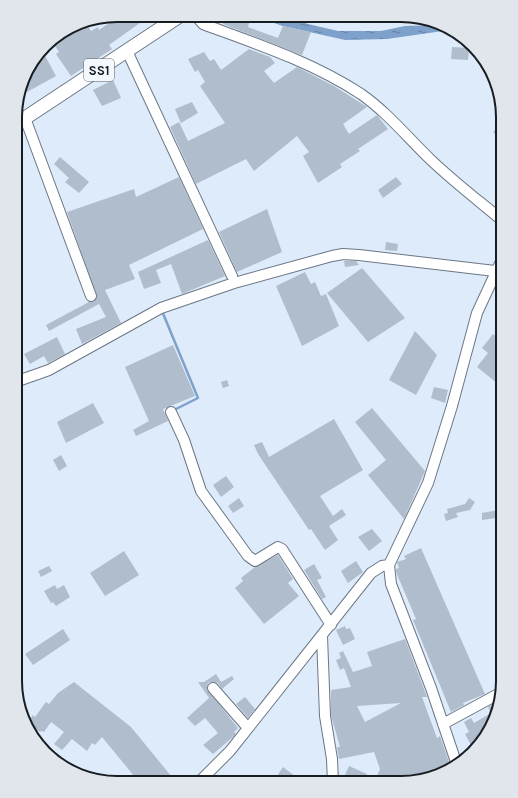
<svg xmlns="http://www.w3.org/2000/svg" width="518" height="798" font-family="Karla,sans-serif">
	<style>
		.water { fill: url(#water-ripples) }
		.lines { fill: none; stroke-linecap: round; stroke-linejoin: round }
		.stream { stroke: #7da1cb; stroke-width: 2.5 }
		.building { fill: #b0bdcc; fill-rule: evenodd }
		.minor-casing { stroke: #6c7785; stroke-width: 12 }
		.major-casing { stroke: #6c7785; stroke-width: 15 }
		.minor { stroke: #fff; stroke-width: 10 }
		.major { stroke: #fff; stroke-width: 13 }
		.labels { text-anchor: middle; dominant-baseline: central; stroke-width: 3; stroke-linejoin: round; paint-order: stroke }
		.shield { fill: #f3f8fe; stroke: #5a5f64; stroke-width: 1 }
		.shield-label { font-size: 13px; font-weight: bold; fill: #181d22 }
		.rim { fill: none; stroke: #181d22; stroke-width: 2 }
	</style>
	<defs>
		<pattern id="water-ripples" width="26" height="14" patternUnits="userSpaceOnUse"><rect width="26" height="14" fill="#7da1cb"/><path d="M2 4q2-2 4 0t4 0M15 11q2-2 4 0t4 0" fill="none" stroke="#6583a4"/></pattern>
	</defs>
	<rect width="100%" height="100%" fill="#deebfb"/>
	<path class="water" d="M253,16H285L308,24L338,31H381L405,26L440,25L450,30L387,39L345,40L283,26Z"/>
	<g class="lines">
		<path class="stream" d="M162,311L198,398L174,410"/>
	</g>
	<path class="building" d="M117,15H151L109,45L112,49L71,76L56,54L59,52L51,40L84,20L91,31L98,27L99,30L112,21L109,16Z
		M243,16H251L248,27L278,38L283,26L311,32L302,55L223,24L225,18L241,23Z
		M452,47L469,48L468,60L451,59Z
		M249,49L270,57L275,63L264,71L274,83L297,67L334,86L367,107L343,124L349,134L377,115L388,129L358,149L360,151L340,164L342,167L318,183L303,156L309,152L297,136L254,171L246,159L196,184L170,127L179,122L188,141L225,123L200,86L205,82L198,70L195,72L188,59L204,52L210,61L214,59L221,70Z
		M42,50L56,76L18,97L29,66Z
		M113,80L121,98L102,106L93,90Z
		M192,102L198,113L181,123L175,109Z
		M503,121V141L493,132Z
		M60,157L89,182L79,193L65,182L69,178L54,164Z
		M179,177L203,229L129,265L135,279L105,290L121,323L82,344L76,329L106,317L99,304L49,331L46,325L89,302H94L97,297L67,212L134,189L136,197Z
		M396,177L402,184L383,198L378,190Z
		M267,209L282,252L237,272L219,232Z
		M208,240L225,276L182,294L171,264L156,270L161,283L144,289L138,272Z
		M386,242L398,244L397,251L385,250Z
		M344,261H356L359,265L345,267Z
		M362,268L405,318L368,342L327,293Z
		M305,272L311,284L315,282L321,296L326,294L339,326L302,346L276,286Z
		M415,331L437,355L416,395L389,380Z
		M493,334L503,342V388L477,367L488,353L482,348Z
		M57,337L65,354L48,363L44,356L30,364L24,354Z
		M173,345L195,396L163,409L168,421L136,436L133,430L149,421L125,367Z
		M227,380L229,386L223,388L221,382Z
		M434,387L448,390L445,403L431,398Z
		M93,403L104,423L66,443L57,422Z
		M372,408L425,471L404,519L368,475L386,460L355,422Z
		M334,419L363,470L320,496L333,516L342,509L346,515L329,526L338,540L325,550L311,529L309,530L258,454L254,445L262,442L269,457Z
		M61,455L67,466L59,471L53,460Z
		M226,476L234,487L221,497L213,485Z
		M239,498L244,506L233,513L228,506Z
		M469,498L475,502L470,510L456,513L458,517L446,521L444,514L448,513L447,509L465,504Z
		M493,511H503V517L482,520V513Z
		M372,529L382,541L369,551L358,537Z
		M421,548L485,694L463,703L464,705L451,712L413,620L416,619L396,572V569L399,568L397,562L406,559L404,556Z
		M124,551L139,575L105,596L90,573Z
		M278,555L293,579L288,583L299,596L264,624L235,588L243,581L241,578L255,567Z
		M356,561L363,572L348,583L341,571Z
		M314,564L322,578L317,580L326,597L322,599L304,570Z
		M49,566L52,571L41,577L38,571Z
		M55,585L57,589L64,585L70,597L56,606L53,602L51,603L44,591Z
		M345,626L346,629L350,628L355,639L343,645L336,630Z
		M63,629L70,640L33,665L25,654Z
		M405,639L427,697H422L437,738L440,736L449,762L419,778L420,779L401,783H372L368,775L376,778L380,769L374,752L339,759L337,747H340L331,715V690L351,687L344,668L340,670L336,660L341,658L339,653L343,651L353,672L372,666L367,652ZM401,703L365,722L357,706Z
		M216,674L221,682L232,676L234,679L222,689L218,683L212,682L208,683L207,689L238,728L234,732L236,734L233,737L213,754L203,745L218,733L205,718L195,726L187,718L209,698L198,682H204Z
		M74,682L131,727L176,782H139L102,737L95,745L92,743L87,751L72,739L62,750L54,744L64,732L51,722L44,732L41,731L40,732L29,724L27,726L23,720L27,715L31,718L33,715L35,717L46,702L49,704L58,693Z
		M245,697L255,709L248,718L236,704Z
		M498,701L486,738L472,747L465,734L469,732L464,722L471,718L474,723L491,713L488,707Z
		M349,766L367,774L363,783H347L349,779L344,777Z
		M283,767L296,777L293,783H287L277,776Z"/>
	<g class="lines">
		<defs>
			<path id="minor" d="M195,15L203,24C257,44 312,62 361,94C388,113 408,138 431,160C454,182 479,201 503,221
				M127,51L232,276
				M25,118L91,296
				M15,382L49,370L161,308L234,283L332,256L343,254L359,255L495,271
				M171,412L184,440L201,491L248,556L255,561L278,547L282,549L331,625
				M322,636L325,716L332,759L333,783
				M213,688L248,728
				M443,724L502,692
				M51,757L61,765
				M456,762L431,688L391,584L389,565L428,483L452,406L477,313L503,257
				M199,782L230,751L371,573L382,566L389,565"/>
			<path id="major" d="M16,124L181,15"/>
		</defs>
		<use href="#minor" class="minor-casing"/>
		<use href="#major" class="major-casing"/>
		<use href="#minor" class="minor"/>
		<use href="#major" class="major"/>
	</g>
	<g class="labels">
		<rect class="shield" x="84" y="59" width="30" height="22" rx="3"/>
		<g class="shield-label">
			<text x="99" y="70">SS1</text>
		</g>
	</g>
	<path d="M0 0H518V798H0ZM117 22H401A95 95 0 0 1 496 117V681A95 95 0 0 1 401 776H117A95 95 0 0 1 22 681V117A95 95 0 0 1 117 22Z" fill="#e1e6ec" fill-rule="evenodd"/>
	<path class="rim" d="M117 22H401A95 95 0 0 1 496 117V681A95 95 0 0 1 401 776H117A95 95 0 0 1 22 681V117A95 95 0 0 1 117 22Z"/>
</svg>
